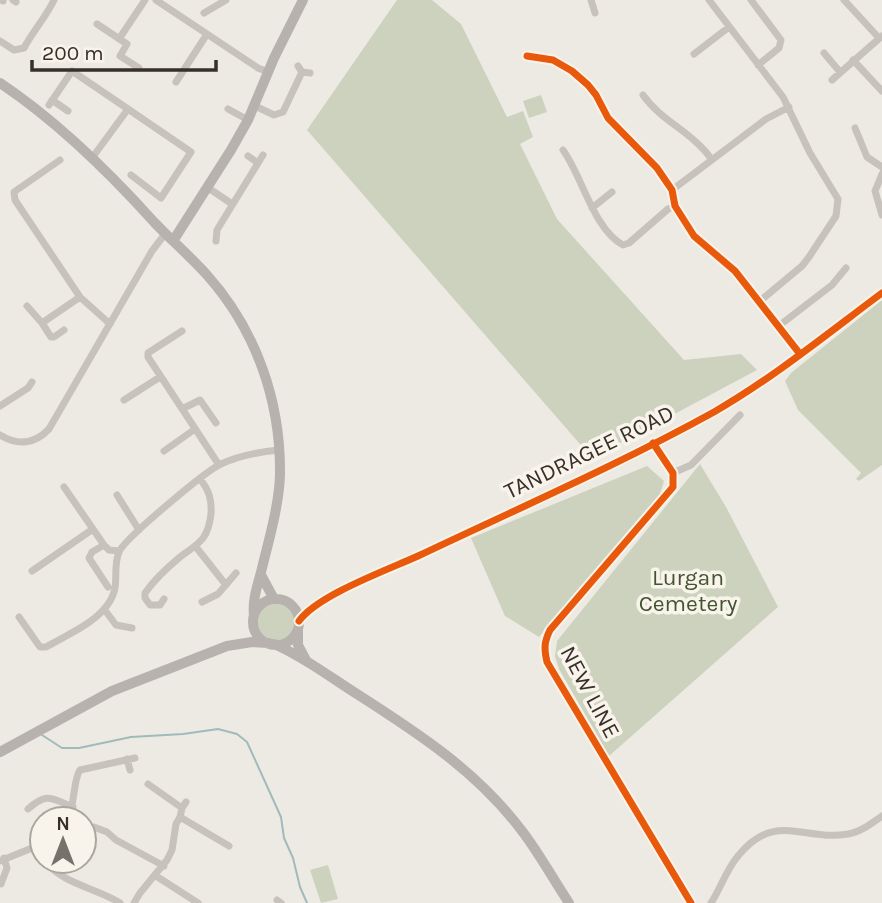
<svg xmlns="http://www.w3.org/2000/svg" width="882" height="903" font-family="Karla,sans-serif">
	<style>
		.green { fill: #ccd2be }
		.lines { fill: none; stroke-linecap: round; stroke-linejoin: round }
		.stream { stroke: #a1babc; stroke-width: 2 }
		.street { stroke: #c7c2bc; stroke-width: 7 }
		.secondary { stroke: #b7b2ad; stroke-width: 10 }
		.cycleway-casing { stroke: #f9f4eb; stroke-width: 11 }
		.cycleway { stroke: #e8590c; stroke-width: 7 }
		.labels { text-anchor: middle; dominant-baseline: central; stroke-width: 7; stroke-linejoin: round; paint-order: stroke }
		.street-label { font-size: 23px; fill: #37302a; stroke: #f9f4eb }
		.park-label { font-size: 23px; fill: #425430; stroke: #f9f4eb }
	</style>
	<rect width="100%" height="100%" fill="#edeae3"/>
	<path class="green" d="M397,0H432L461,24L507,117L523,111L533,137L520,144L557,219L684,360L741,354L757,370L592,458L307,130Z
		M541,95L547,112L529,118L523,101Z
		M882,300V465L859,481L856,479L861,473L798,410L785,381L791,373Z
		M700,464L726,507L778,607L609,756L559,669L555,656L557,641Z
		M647,466L664,481L660,494L539,637L505,616L471,538Z
		M258 622a18 18 0 1 1 36 0a18 18 0 1 1-36 0Z
		M328,865L338,899L321,903L310,870Z"/>
	<g class="lines">
		<path class="stream" d="M42,735L62,748H79L131,737L183,734L218,729L237,734L247,742L281,817L284,838L293,858L300,887L307,903"/>
		<path class="street" d="M13,0L16,2
			M156,0L258,68L268,72
			M591,0L595,13
			M709,0L783,97L810,153L838,199L836,216L809,257L802,266L760,301
			M751,0L781,40L779,48L758,65
			M844,0L879,38
			M3,1V0
			M204,13L226,0
			M97,24L127,44L120,56L139,68
			M119,39L145,0
			M0,41L14,50L24,48C33,31 46,17 54,0
			M824,53L840,72
			M694,54L729,27
			M527,56L553,60L572,71L588,85L596,95L608,118L657,168L672,190L675,206L694,236L735,271L800,354
			M853,60L882,91
			M298,66L302,72L310,73
			M832,80L882,36
			M176,82L207,34
			M643,95C661,121 694,133 712,160
			M52,100L68,111
			M49,105L72,71L128,109L92,158
			M255,106L274,115L283,112L302,72
			M128,109L191,152L161,198L131,175
			M228,109L248,120
			M855,128L867,157L882,167
			M563,150C582,176 594,230 623,245L629,243L668,209L675,206
			M248,156L258,163
			M60,160L14,192L15,200L80,297L110,324
			M882,174L875,191L882,215
			M207,187L232,204
			M672,190L766,119L789,107
			M592,208L612,192
			M216,241L217,230L263,155
			M27,306L42,323L80,297
			M42,323L51,337H54L64,330
			M780,325L832,285L846,268
			M182,331L148,353V357L219,465
			M124,400L160,377
			M0,406L28,388L32,382
			M182,409L200,400L216,423
			M0,435C18,446 35,444 49,429L152,251L165,234
			M653,443L673,473V487L550,630C544,642 544,649 547,662L691,903
			M164,451L195,429
			M673,473L691,465L740,415
			M64,487L104,545L109,550L119,551
			M117,495L139,530
			M104,545L92,552L89,558L108,587
			M196,547L226,585
			M32,571L93,529
			M164,599L160,605H150L145,598V593C154,580 168,567 180,557C199,543 208,540 211,514C212,500 209,490 200,479
			M202,602L218,594L236,573
			M104,609L116,625L132,628
			M19,617L40,647H46C65,636 91,625 105,608C123,587 111,572 119,552C124,539 207,470 221,464C240,455 258,452 279,450
			M127,759L130,770
			M148,784L182,808
			M28,809C47,792 51,798 73,807
			M180,817L229,846
			M68,819C75,804 73,780 80,770L135,758
			M94,827L107,832L116,840L164,866
			M0,861L42,844
			M45,861C62,884 97,888 120,903
			M156,876L198,903
			M1,884L7,868L4,858
			M277,900L281,903
			M134,903L140,893L167,860L172,850L176,824L180,817L182,808L186,802
			M711,903C721,888 726,870 738,856C775,810 804,842 848,834C861,832 872,823 882,816"/>
		<path class="secondary" d="M0,83C57,121 108,171 154,222C171,240 190,256 207,275C256,330 281,401 280,475C279,504 270,536 263,564C259,582 252,597 254,616
			M173,241L231,150L248,120L274,58L303,0
			M261,575L274,599
			M253 622a23 23 0 1 1 46 0a23 23 0 1 1-46 0Z
			M299,621C318,595 387,570 418,556C517,509 618,465 714,412C773,378 827,334 882,293
			M298,629V645L306,660
			M274,644C304,657 330,677 357,694C418,733 478,772 522,831C539,853 553,879 569,903
			M0,752L112,691L227,646L252,642L269,643"/>
		<defs>
			<path id="cycleway" d="M527,56L553,60L572,71L588,85L596,95L608,118L657,168L672,190L675,206L694,236L735,271L800,354
				M653,443L673,473V487L550,630C544,642 544,649 547,662L691,903
				M299,621C318,595 387,570 418,556C517,509 618,465 714,412C773,378 827,334 882,293"/>
		</defs>
		<use href="#cycleway" class="cycleway-casing"/>
		<use href="#cycleway" class="cycleway"/>
	</g>
	<g class="labels">
		<g class="street-label">
			<text transform="translate(589 452) rotate(-26)">TANDRAGEE ROAD</text>
			<text transform="translate(590 692) rotate(62)">NEW LINE</text>
		</g>
		<g class="park-label">
			<text x="688" y="577">Lurgan<tspan x="688" dy="26">Cemetery</tspan></text>
		</g>
	</g>
	<g transform="translate(63 840)"><circle r="33" fill="#f9f4eb" stroke="#aba69e" stroke-width="2"/>
	<path d="M0-5L12 26L0 18L-12 26Z" fill="#77716b"/>
	<text y="-10" font-size="19" font-weight="bold" text-anchor="middle" fill="#37302a">N</text>
	</g>
	<path d="M32 60v10h184v-10" fill="none" stroke="#37302a" stroke-width="3.5"/>
	<text x="42" y="60" font-size="21" fill="#37302a" stroke="#f9f4eb" stroke-width="5" paint-order="stroke">200 m</text>
</svg>
